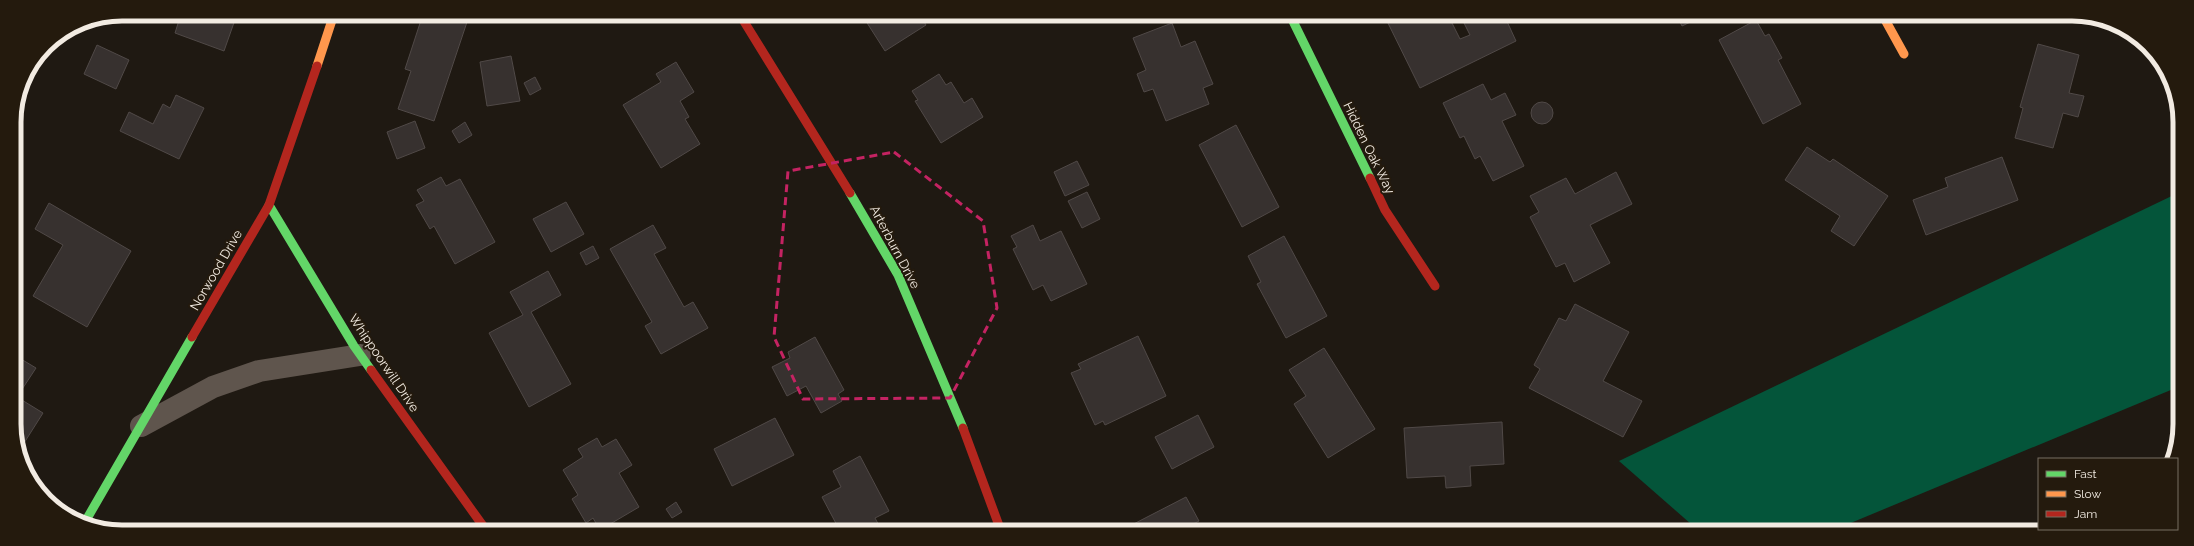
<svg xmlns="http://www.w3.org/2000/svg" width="2194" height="546" font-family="Raleway,sans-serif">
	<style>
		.forest { fill: #04553a }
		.building { fill: #37312f; stroke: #504947 }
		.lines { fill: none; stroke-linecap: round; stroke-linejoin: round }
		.street { stroke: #5f554d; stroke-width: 22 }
		.fast { stroke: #63d668; stroke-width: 9 }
		.slow { stroke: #ff974d; stroke-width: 9 }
		.jam { stroke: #b3261e; stroke-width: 9 }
		.marked { fill: none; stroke: #c42362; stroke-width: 3; stroke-dasharray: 8 5; stroke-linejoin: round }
		.labels { text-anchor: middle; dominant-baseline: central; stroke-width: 4; stroke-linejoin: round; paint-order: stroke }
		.street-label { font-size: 13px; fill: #f2ebe2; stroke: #241a0d }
		.rim { fill: none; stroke: #f2ebe2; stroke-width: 5 }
	</style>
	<rect width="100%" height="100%" fill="#1f1912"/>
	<path class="forest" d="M2178,193V387L1829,532L1699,531L1619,461Z"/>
	<path class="building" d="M181,14H237L224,51L175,33Z
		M423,14H455L468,19L434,121L398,109L411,71L405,69Z
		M862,15H920L926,25L885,51Z
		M1384,15H1448L1460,39L1470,35L1464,23L1479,15H1504L1516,41L1420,88Z
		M1677,16H1703L1682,26Z
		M1756,20L1765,36L1769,34L1782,58L1778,60L1801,104L1763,124L1719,40Z
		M1172,23L1181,47L1195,41L1213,84L1203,88L1209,104L1166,121L1153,89L1144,92L1137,74L1146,70L1133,38Z
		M2038,44L2079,55L2069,93L2084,96L2078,117L2063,113L2053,148L2015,138L2023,108L2020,107Z
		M97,45L129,60L116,89L84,74Z
		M511,56L520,101L487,106L480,62Z
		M676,62L694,92L680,101L689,117L685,119L700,144L661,168L623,105L661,82L656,74Z
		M939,74L946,85L951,82L964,103L972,98L983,117L941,143L915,101L918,100L912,91Z
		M535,77L541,89L530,95L524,83Z
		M1483,84L1491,100L1505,93L1516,115L1502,121L1524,166L1493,181L1480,156L1475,159L1464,136L1460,138L1443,103Z
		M176,95L204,108L179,159L120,131L129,112L153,124L163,104L170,108Z
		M1531 113a11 11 0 1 1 22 0a11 11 0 1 1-22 0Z
		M415,121L425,148L397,159L387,132Z
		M465,122L472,135L459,143L452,131Z
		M1236,125L1279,207L1242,227L1199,145Z
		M1807,147L1830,162L1833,159L1888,196L1854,246L1831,231L1840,216L1785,180Z
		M2002,157L2018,200L1926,235L1913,200L1948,187L1945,178Z
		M1077,161L1089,185L1065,196L1054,172Z
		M1616,172L1632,204L1590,225L1610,263L1574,282L1565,263L1556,267L1530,217L1539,212L1530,196L1566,178L1575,194Z
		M441,177L446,186L460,179L495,242L455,264L434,226L430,229L416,205L424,201L417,190Z
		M1087,192L1100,219L1082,228L1068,201Z
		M566,202L584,234L551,252L533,219Z
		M49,203L131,251L87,327L33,296L63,245L35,229Z
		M653,225L666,248L654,254L684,307L693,302L708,328L661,354L645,326L652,322L610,249Z
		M1033,225L1040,241L1061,231L1087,284L1051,301L1043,285L1033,290L1013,249L1017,247L1011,236Z
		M1284,236L1327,316L1286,338L1257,284L1261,282L1248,256Z
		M593,246L599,258L586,265L580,253Z
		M548,271L561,295L531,312L571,384L529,407L489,333L523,315L510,292Z
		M1575,304L1629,332L1603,381L1642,401L1623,437L1529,388L1540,369L1534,365L1559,318L1566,321Z
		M1138,336L1166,396L1105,425L1103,421L1095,425L1071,373L1081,369L1078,364Z
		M815,337L844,390L838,394L842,401L821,413L806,386L787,396L772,367L790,358L788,352Z
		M1324,348L1375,429L1328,458L1294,404L1306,396L1289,370Z
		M16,356L36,368L17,397L43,413L19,451L16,445Z
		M1198,415L1214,447L1172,469L1155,437Z
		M775,418L794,455L732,486L714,449Z
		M1502,422L1504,464L1470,466L1471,486L1446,488L1445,476L1407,478L1404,428Z
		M597,438L602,447L616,439L632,465L619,473L639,507L600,530L593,518L586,523L572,499L578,495L563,470L583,457L578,449Z
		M860,456L889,511L875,518L882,531H840L822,497L841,487L833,471Z
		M1186,497L1199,521L1180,531H1120Z
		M676,502L682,512L672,518L666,509Z"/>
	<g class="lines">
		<path class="street" d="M141,426L213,387L259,371L360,355"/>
		<path class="fast" d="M1290,15L1370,178
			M850,193L898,275L963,428
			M269,205L354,346L371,370
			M85,522L192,337"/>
		<path class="slow" d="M1883,16L1904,54
			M317,66L334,14"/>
		<path class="jam" d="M740,15L850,193
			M1370,178L1385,210L1435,286
			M192,337L269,205L317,66
			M371,370L486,530
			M963,428L1001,531"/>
	</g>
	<path class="marked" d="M894,152L983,221L997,308L950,398L803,399L774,337L788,171Z"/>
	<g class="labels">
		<g class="street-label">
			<text transform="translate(1369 148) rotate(64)">Hidden Oak Way</text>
			<text transform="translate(895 247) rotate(62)">Arterburn Drive</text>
			<text transform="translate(216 270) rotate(-60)">Norwood Drive</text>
			<text transform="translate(384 363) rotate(56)">Whippoorwill Drive</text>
		</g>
	</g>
	<path d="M0 0H2194V546H0ZM122 21H2072A101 101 0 0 1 2173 122V424A101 101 0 0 1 2072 525H122A101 101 0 0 1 21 424V122A101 101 0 0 1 122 21Z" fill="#241a0d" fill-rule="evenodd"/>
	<path class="rim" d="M122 21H2072A101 101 0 0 1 2173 122V424A101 101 0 0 1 2072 525H122A101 101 0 0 1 21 424V122A101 101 0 0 1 122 21Z"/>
	<rect x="2038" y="458" width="140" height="72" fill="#241a0d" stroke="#766e62"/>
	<rect x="2046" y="471" width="20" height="6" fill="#63d668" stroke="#766e62"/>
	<text x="2074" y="478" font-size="12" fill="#f2ebe2">Fast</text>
	<rect x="2046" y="491" width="20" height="6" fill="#ff974d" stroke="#766e62"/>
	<text x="2074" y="498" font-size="12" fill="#f2ebe2">Slow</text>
	<rect x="2046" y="511" width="20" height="6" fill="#b3261e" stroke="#766e62"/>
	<text x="2074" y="518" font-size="12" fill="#f2ebe2">Jam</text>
</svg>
